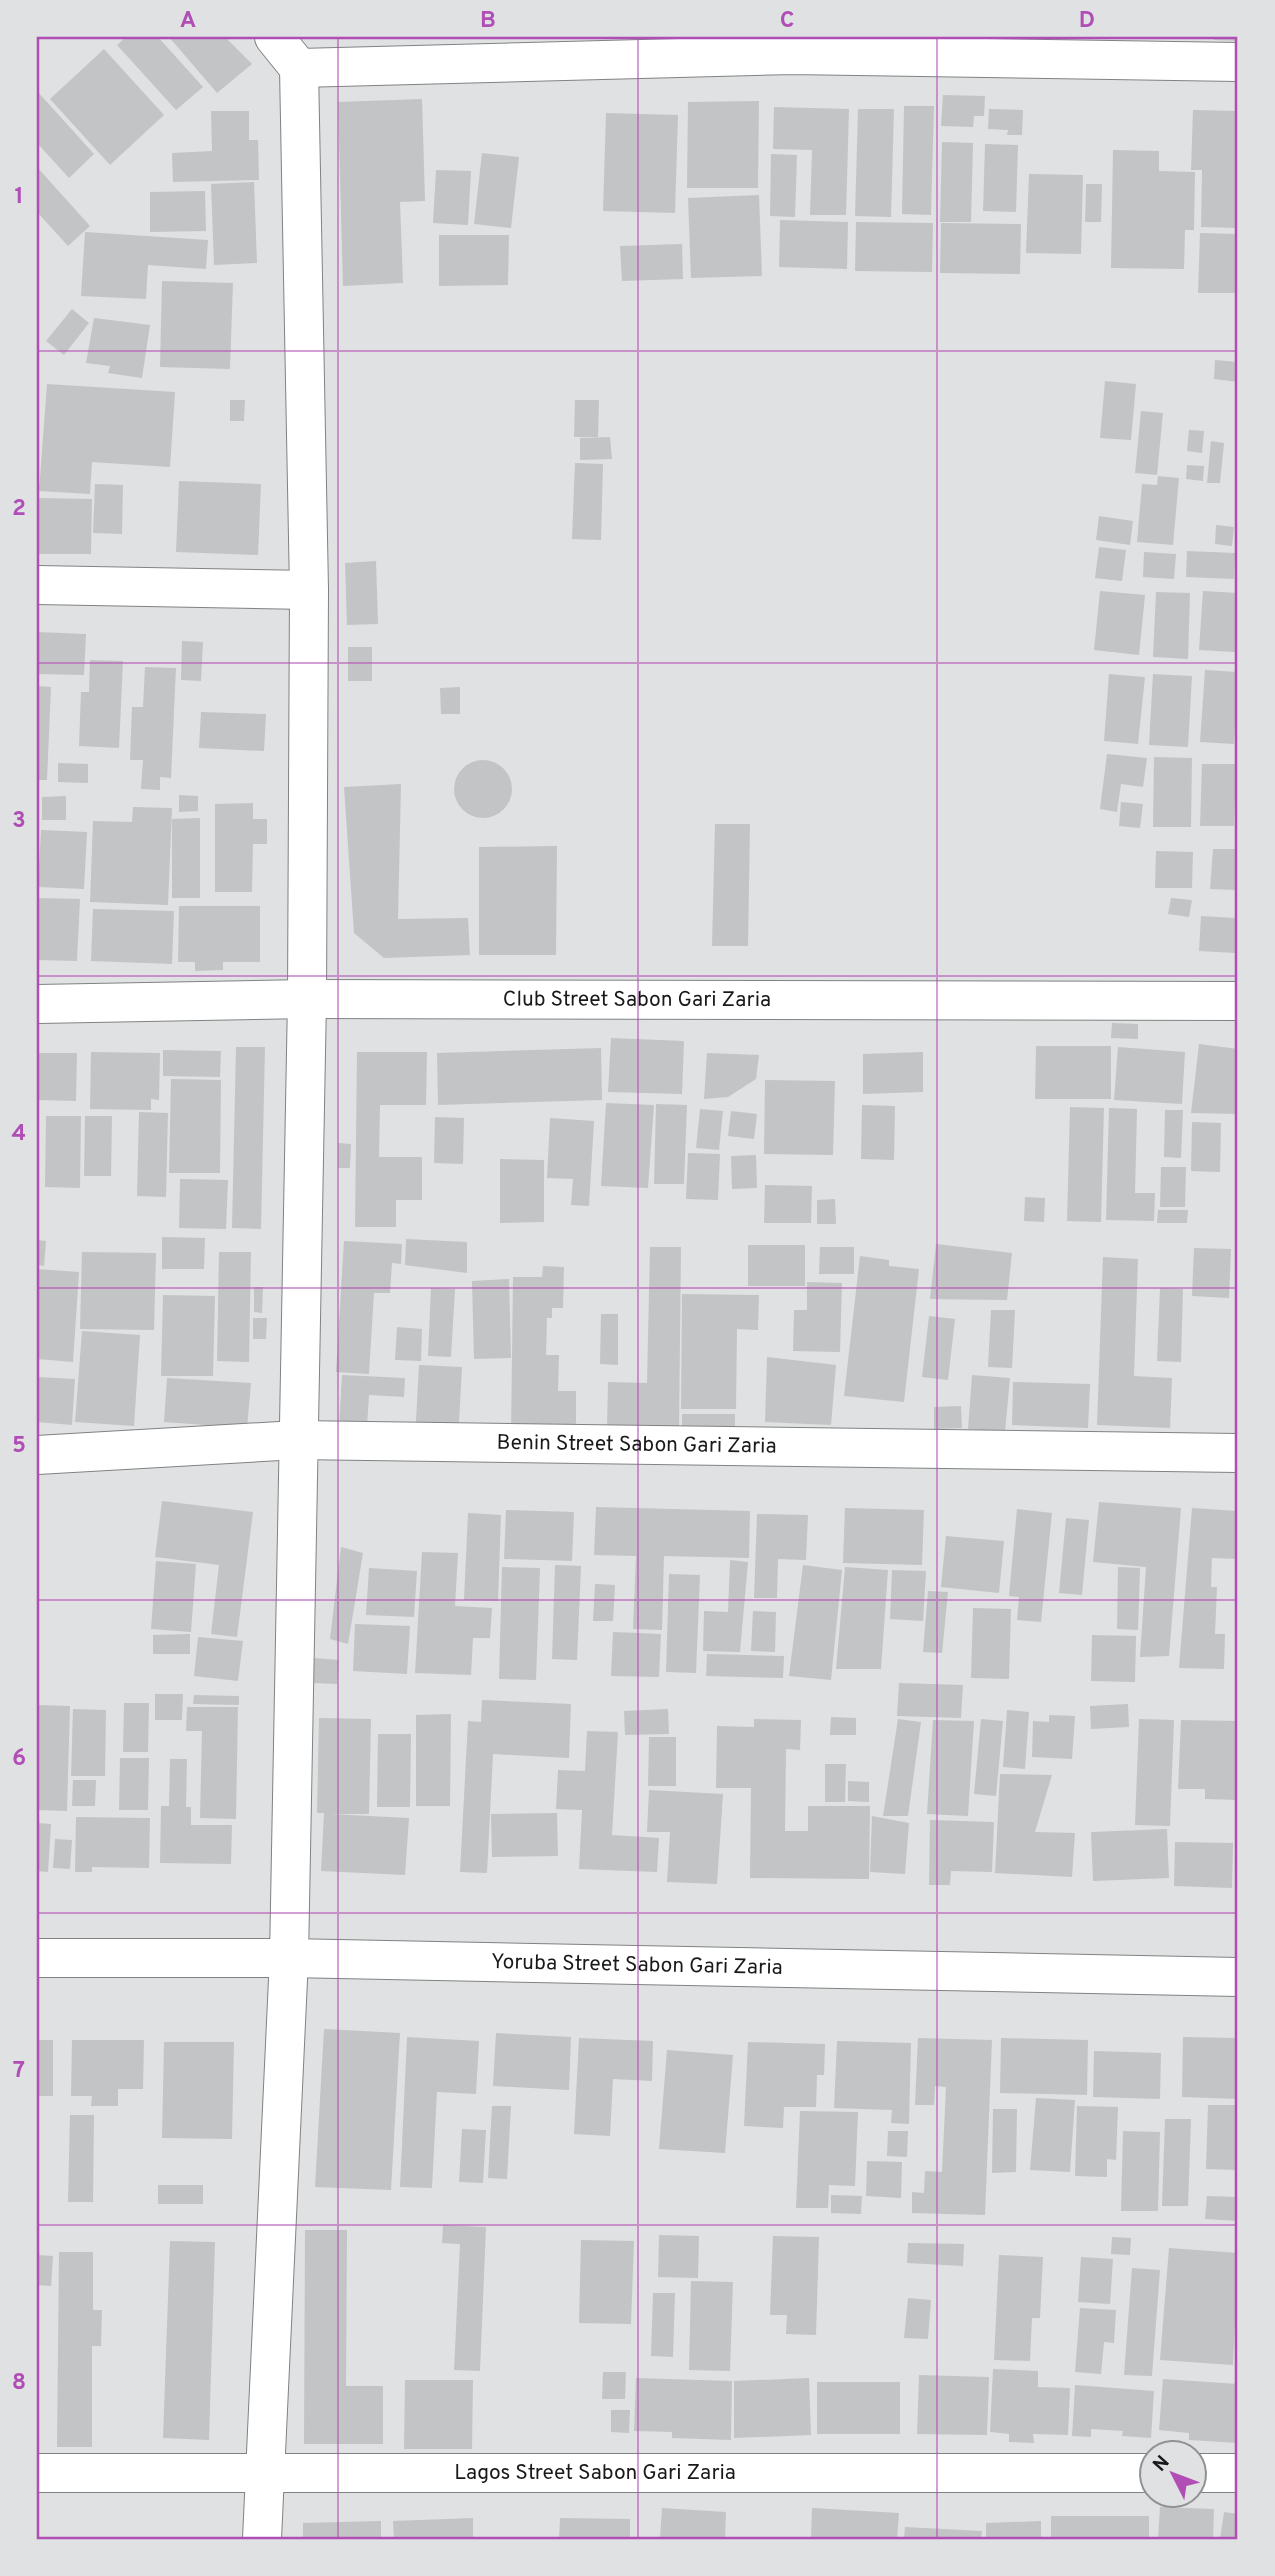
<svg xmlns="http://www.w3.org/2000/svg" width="1275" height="2576" font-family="Overpass,sans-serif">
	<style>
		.building { fill: #c3c4c6 }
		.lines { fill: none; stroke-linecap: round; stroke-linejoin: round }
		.minor-casing { stroke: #808283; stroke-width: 40 }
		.minor { stroke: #fff; stroke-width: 38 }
		.grid { fill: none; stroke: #b14eb5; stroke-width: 2; stroke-opacity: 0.55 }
		.labels { text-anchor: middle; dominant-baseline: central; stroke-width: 7; stroke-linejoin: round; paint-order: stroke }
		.street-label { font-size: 21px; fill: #181919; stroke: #dfe1e2 }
		.neatline { fill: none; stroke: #b14eb5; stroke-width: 2.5 }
		.grid-label { font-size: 23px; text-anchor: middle; font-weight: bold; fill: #b14eb5 }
	</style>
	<rect width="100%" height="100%" fill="#dfe1e2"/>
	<path class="building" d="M126,37H158L203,87L176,110L117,45Z
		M169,37H225L252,64L217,93Z
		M1214,37H1238V41L1214,40Z
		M104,49L164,115L110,165L50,99Z
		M37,91L94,154L69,178L37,143Z
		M943,95L985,96L984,116H974L973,127L941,126Z
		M422,99L425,201L400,202L403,283L343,286L338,102Z
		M759,101L758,188H687L688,102Z
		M904,106H934L931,215L902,214Z
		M774,107L849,109L846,215H810L812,150L773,149Z
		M858,109H894L891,217L855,216Z
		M989,109L1023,110L1022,135H1007L1008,130L988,129Z
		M1193,110L1238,111V228L1201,227L1202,170H1191Z
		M211,111H249V140H258L259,180L173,182L172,153L212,151Z
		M606,113L678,115L675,213L603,211Z
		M942,142L973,143L971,222H940Z
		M985,144L1018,145L1016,212L983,211Z
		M1113,150L1159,151V171L1195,172L1194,230H1185L1184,269L1111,268Z
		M482,153L519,157L511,228L474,224Z
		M771,154L797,155L795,217L770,216Z
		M37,167L90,226L68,246L37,212Z
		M436,170L471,171L468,225L433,223Z
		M1029,174L1083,175L1081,254L1026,253Z
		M254,182L257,263L214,265L211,184Z
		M1086,184H1102L1101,222H1085Z
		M205,191L206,231L150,232V192Z
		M759,195L762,276L691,278L688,198Z
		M780,220L848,222L847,269L779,267Z
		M856,222L933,223L932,272L855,271Z
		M941,223L1021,224L1020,274L940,273Z
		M85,232L208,240L206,269L148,265L146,299L81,296Z
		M1200,233L1238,234V293H1198Z
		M439,235H509L508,285L439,286Z
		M682,244L683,279L622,281L620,246Z
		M162,281L233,283L230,369L160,367Z
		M72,309L89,323L64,355L46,341Z
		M94,318L150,325L142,378L108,373L110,366L86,363Z
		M1215,360L1238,362V382L1214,379Z
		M1105,381L1136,384L1131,440L1100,438Z
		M47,384L175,392L170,467L92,462L90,494L39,491Z
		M230,400H245L244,421H230Z
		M575,400H599L598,437H574Z
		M1141,411L1163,413L1157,475L1135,473Z
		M1189,430L1204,431L1202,453L1187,451Z
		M610,437L612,459L580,460V438Z
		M1211,441L1224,443L1220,483H1207Z
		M575,463L603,464L601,540L572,539Z
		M1187,465L1204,466L1203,481L1186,479Z
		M1158,476L1179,478L1173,545L1137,542L1142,484L1157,485Z
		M179,481L261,484L258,555L176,552Z
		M95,484L123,485L122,534L93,533Z
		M37,498L92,499L91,554H37Z
		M1099,516L1133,521L1130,545L1096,540Z
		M1216,525L1234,527L1232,546L1215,544Z
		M1099,547L1126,550L1122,581L1095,578Z
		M1187,551L1235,553L1234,579L1186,577Z
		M1144,552L1176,554L1174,579L1143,577Z
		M376,561L378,624L347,625L345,563Z
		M1100,591L1145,595L1139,655L1094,650Z
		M1203,591L1238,593L1235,652L1199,650Z
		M1156,592L1190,593L1188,659L1153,657Z
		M37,632L86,634L84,675L37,674Z
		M182,641L203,642L201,681L181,680Z
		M348,647H372V681H348Z
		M90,660L123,661L119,748L79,746L81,692H89Z
		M145,667L176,668L171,778L160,777V790L141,789L143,760H130L132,707H143Z
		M1205,670L1238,672L1234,744L1200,742Z
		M1109,674L1145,677L1138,744L1104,741Z
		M1153,674L1192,676L1188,747L1149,745Z
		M37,686L51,687L47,780H37Z
		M460,687V714H441L440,688Z
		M201,712L266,714L264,751L199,748Z
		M1107,754L1147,758L1143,787L1121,784L1117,812L1100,809Z
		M1154,757L1192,758L1191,827H1153Z
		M454 789a29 29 0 1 1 58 0a29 29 0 1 1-58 0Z
		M58,763L88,764V783L58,782Z
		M1202,764H1236L1234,826H1200Z
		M401,784L398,919L468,918L470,955L384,958L354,933L344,787Z
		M179,795L198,796V811L179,812Z
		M66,796V820H42V797Z
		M1121,802L1143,804L1140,828L1119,826Z
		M253,803V819H267V844H253L252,892H215V804Z
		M133,807L172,808L168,905L90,902L93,821L132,822Z
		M200,818V898H172V819Z
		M715,824H750L748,946H712Z
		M41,830L87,832L84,889L38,887Z
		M557,846L556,955H479V847Z
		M1213,849H1238L1237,890L1210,889Z
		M1156,851L1193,852L1192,888H1155Z
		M37,898L80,899L77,961L37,960Z
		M1171,898L1192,900L1189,917L1168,914Z
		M179,906H260V962H223V970L195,971V962H178Z
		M93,909L174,911L172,964L91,961Z
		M1201,916L1236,918L1235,953L1199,951Z
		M1112,1023L1138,1024V1039L1111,1038Z
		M611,1038L684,1041L682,1094L608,1092Z
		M1199,1044L1238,1049V1114L1191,1113Z
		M1036,1046H1111V1099H1035Z
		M236,1047H265L261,1229L232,1228Z
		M1118,1047L1185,1052L1182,1104L1114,1100Z
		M601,1048L602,1100L438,1105L437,1053Z
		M163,1050L221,1051L220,1077L163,1076Z
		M91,1052L160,1053L159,1100L151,1099V1110L90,1109Z
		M357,1052H427L426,1105H380L379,1157H422V1200H396V1227H355Z
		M923,1052V1092L863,1094V1054Z
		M37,1053H77L76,1101L37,1100Z
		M707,1053L759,1055L756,1079L728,1097L704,1099Z
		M171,1079L221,1080L220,1173H169Z
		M765,1080L835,1081L833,1155L764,1154Z
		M606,1103L654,1105L648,1188L601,1186Z
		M656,1104L687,1105L684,1184H654Z
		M862,1105L895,1106L894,1160L861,1159Z
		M1070,1107L1104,1108L1101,1222L1067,1221Z
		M1109,1108L1137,1109L1135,1193H1155L1154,1221L1106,1220Z
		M700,1109L723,1111L719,1150L696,1148Z
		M1165,1110H1183L1181,1158L1164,1157Z
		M731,1111L757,1114L754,1139L728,1136Z
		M139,1112L168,1113L166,1197L137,1196Z
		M46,1116H81L80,1188L45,1187Z
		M85,1116H112L111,1176H84Z
		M435,1117L464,1118L463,1164L434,1163Z
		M550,1118L594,1121L589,1206L571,1205L573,1179L547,1178Z
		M1192,1122L1221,1123L1220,1172L1191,1171Z
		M338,1143L351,1144L350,1168H338Z
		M688,1153L720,1154L718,1200L686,1199Z
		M756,1155L757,1188L732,1189L731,1156Z
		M500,1159L544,1160V1222L500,1223Z
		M1161,1167H1186L1185,1207H1160Z
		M180,1179L228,1180L226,1229L179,1228Z
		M765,1185L812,1186L811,1223H764Z
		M1025,1197L1045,1198L1044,1222L1024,1221Z
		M835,1199L836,1224H817V1200Z
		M1158,1210H1188L1187,1223H1157Z
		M162,1237L205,1238L204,1269H162Z
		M406,1239L467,1242V1273L405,1265Z
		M37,1240L46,1241L44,1266L37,1265Z
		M344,1241L402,1244L401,1264L392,1263L390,1293H374L369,1374L336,1372Z
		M936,1244L1012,1253L1007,1300L930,1299Z
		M748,1245H805V1286H748Z
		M650,1247H681L679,1429L607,1428L608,1382L647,1383Z
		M820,1247H854V1274H819Z
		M1194,1248L1231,1249L1229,1298L1192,1296Z
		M82,1252L156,1253L154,1330L80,1329Z
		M219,1252H251L249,1362L217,1361Z
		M860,1256L889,1260V1266L919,1269L904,1402L844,1396Z
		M1103,1257L1138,1259L1134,1376L1172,1378L1170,1428L1097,1425Z
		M543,1266L564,1267L563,1308H552V1318H547L546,1355H559L558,1391H576V1435H511L513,1277H542Z
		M37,1269L79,1272L73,1362L37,1359Z
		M509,1279L511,1358L474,1359L472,1281Z
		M807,1282L842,1283L840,1352L793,1351L794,1310H807Z
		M254,1287H263L262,1313L254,1312Z
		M431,1288L455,1289L451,1357L428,1356Z
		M1160,1288L1183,1289L1181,1362L1157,1361Z
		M682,1294L759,1295L758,1330L737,1329L736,1409H681Z
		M163,1295L215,1296L213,1376H161Z
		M991,1310H1015L1012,1368L988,1367Z
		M601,1314H618V1365L600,1364Z
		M929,1316L955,1319L948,1380L922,1377Z
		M253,1318H267L266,1339H253Z
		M397,1327L422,1329L421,1361L395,1360Z
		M82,1331L140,1335L134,1426L75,1422Z
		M767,1357L836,1365L831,1425L765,1422Z
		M419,1365L462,1367L458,1441L415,1439Z
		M342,1375L405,1378L404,1397L369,1395L367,1427L339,1426Z
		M972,1375L1010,1378L1005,1432L968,1429Z
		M37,1377L75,1379L72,1425L37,1422Z
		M167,1378L251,1383L247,1428L164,1422Z
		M1013,1382L1090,1384L1088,1428L1012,1425Z
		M961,1406L962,1428L934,1429V1407Z
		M682,1414H735V1429L682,1428Z
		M162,1501L253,1512L237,1637L211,1634L219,1565L155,1557Z
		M1099,1502L1181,1508L1169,1656L1140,1657L1146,1567L1093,1562Z
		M596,1507L750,1511L749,1558L664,1556L662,1630L633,1629L636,1556L594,1555Z
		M845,1508L924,1510L922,1565L843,1563Z
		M1192,1508L1238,1511V1559L1212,1558L1211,1587H1217L1215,1634H1225L1224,1669L1179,1668Z
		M1017,1509L1052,1513L1041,1622L1017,1620L1019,1597L1009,1596Z
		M506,1510L574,1512L572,1561L504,1559Z
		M468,1513L501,1515L498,1601L464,1600Z
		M757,1514L808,1515L806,1560L778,1559L777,1598H754Z
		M1066,1518L1089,1520L1082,1595L1059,1593Z
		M946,1536L1004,1541L999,1593L941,1587Z
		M341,1547L363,1553L348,1644L330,1639Z
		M422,1552L458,1553L455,1606L492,1608L490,1638H473L471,1675L415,1673Z
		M730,1560L748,1562L740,1652L703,1651L704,1611L728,1612Z
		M156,1561L196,1564L191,1632L151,1629Z
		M555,1565L581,1566L577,1660L552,1659Z
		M803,1565L842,1570L831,1680L789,1676Z
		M502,1567L540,1568L536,1680L499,1679Z
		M845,1567L888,1570L881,1669H836Z
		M1118,1567L1140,1568L1138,1630L1117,1629Z
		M369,1568L417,1571L414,1617L366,1615Z
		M892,1570L926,1571L923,1621L890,1619Z
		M669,1574L700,1575L696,1673L666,1672Z
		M595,1584L615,1585L613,1621H593Z
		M928,1591L948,1592L942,1653L923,1652Z
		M1236,1605H1238V1657H1235Z
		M973,1608L1011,1609L1009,1679L971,1678Z
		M753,1611L776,1612L775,1652L751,1651Z
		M355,1624L410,1626L407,1674L353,1671Z
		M613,1632L661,1634L659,1677L611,1676Z
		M190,1634V1654H153V1635Z
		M1092,1635L1136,1636L1135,1682L1091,1681Z
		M198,1637L243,1641L238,1681L194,1676Z
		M707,1654L784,1656L783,1678L706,1676Z
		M314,1658L339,1660L337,1684L313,1683Z
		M899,1683L963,1685L961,1718L897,1716Z
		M155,1694H183L182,1720H155Z
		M194,1695L239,1696V1705L193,1704Z
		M482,1700L571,1704L569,1758L493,1754L487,1873L460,1872L468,1721L481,1722Z
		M124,1703H149L148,1752H123Z
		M1128,1704L1129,1727L1091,1729L1090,1706Z
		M37,1705L70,1706L67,1811L37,1810Z
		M187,1707H238L236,1819L200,1818L202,1731H186Z
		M73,1709L106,1710L105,1776H71Z
		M668,1709L669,1734L625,1735L624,1711Z
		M1007,1710L1029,1712L1025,1769L1003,1767Z
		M451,1714L450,1806H416V1715Z
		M1049,1715L1075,1716L1072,1759L1032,1757L1033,1721L1049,1722Z
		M831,1717L856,1718V1735H830Z
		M319,1718L371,1719L369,1814H330L409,1818L405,1875L321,1871L324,1813H317Z
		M754,1719L801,1720L800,1750L786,1749L785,1831H808V1806H870L869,1879L750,1878L751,1788H716L717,1726L754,1727Z
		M898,1719L921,1722L908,1816H883Z
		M981,1719L1003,1721L996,1796L974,1794Z
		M1139,1719L1174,1720L1170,1826L1135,1825Z
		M933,1720L974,1721L968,1816L927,1814Z
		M1181,1720L1238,1721V1800L1205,1799V1789H1178Z
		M587,1731L618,1732L612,1835L659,1838L657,1872L579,1869L582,1810L556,1809L558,1770L585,1771Z
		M378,1734H411L410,1807H377Z
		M649,1737H676V1786H648Z
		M120,1758H149L148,1810H119Z
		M170,1759H187L186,1807H191V1825H232L231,1864L160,1863L161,1806H169Z
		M825,1764H846L845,1802H825Z
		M1000,1774L1052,1775L1035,1832L1075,1833L1072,1877L995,1873Z
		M73,1780H96L95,1806H72Z
		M848,1781L869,1782V1802L848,1801Z
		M649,1790L723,1794L717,1884L667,1882L670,1832H647Z
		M557,1813L558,1856L492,1857L491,1814Z
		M872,1816L909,1823L905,1874L870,1872Z
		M76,1817L150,1818L149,1868L92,1867V1872H75Z
		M930,1820L994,1822L992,1872L951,1871L950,1885H929Z
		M37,1823L51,1824L48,1872L37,1871Z
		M1167,1829L1169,1878L1093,1881L1091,1832Z
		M55,1839L72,1840L70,1869L53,1868Z
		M1175,1842L1233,1843L1232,1888L1174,1886Z
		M324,2029L400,2033L391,2190L315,2187Z
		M496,2033L571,2037L569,2090L493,2086Z
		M407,2037L479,2041L476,2094L437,2092L432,2188L400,2187Z
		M1183,2037L1238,2038V2099L1182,2097Z
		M579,2038L653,2041L652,2081L613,2079L610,2136L574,2134Z
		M918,2038L992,2040L985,2215L912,2213V2192L924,2193L925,2171L942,2172L946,2087L935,2086L934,2105H915Z
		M1001,2038L1088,2040L1087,2095L1000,2093Z
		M37,2040H53V2096H37Z
		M72,2040H144L143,2089H118V2106H91L92,2096H71Z
		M837,2041L911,2043L909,2124L891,2123L892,2110L834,2108Z
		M164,2042H234L232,2139L162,2138Z
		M748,2042L825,2044L824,2075H817L816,2107H784L783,2128L744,2126Z
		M667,2050L733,2055L725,2153L659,2149Z
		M1094,2051L1161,2053L1160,2099L1093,2097Z
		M1036,2098L1075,2100L1070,2172L1030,2170Z
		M1208,2105H1238V2170L1206,2169Z
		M492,2106H511L507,2179L488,2178Z
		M1077,2106L1118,2107L1116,2160L1107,2159V2177L1075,2176Z
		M993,2109H1017L1016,2172L992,2173Z
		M800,2111L858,2112L855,2186L829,2185L828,2208H796Z
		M70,2115H94L93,2202H68Z
		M1165,2119H1191L1188,2206H1162Z
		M462,2129L486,2130L483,2183L459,2182Z
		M888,2131H908L907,2157L887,2156Z
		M1123,2131L1160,2132L1158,2211H1121Z
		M867,2161L902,2162L901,2198L866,2196Z
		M158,2185H203V2204H158Z
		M831,2195L862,2196L861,2214L831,2213Z
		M1207,2196L1238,2197V2221L1205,2219Z
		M443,2225L486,2227L480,2371L454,2370L460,2244L442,2243Z
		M305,2230H347L346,2386H383V2444H304Z
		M659,2235L699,2236L698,2278L658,2277Z
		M773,2236L819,2237L816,2335L786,2334L787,2315H770Z
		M1112,2237L1131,2238L1130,2255L1111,2254Z
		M581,2240L634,2241L631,2324L579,2323Z
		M170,2241L215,2242L209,2440L163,2438Z
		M908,2243L964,2244L963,2266L907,2263Z
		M1169,2248L1238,2253L1233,2365L1160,2360Z
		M59,2252H93V2310H102L101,2346H92V2447H57Z
		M37,2255L53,2256L51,2286L37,2285Z
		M999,2255L1043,2257L1040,2318H1032L1030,2361L994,2360Z
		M1081,2257L1113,2259L1110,2304L1078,2302Z
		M1132,2268L1160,2270L1152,2376L1124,2375Z
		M691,2281L733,2282L730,2371L689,2370Z
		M653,2293H675L673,2357L651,2356Z
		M908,2298L931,2300L928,2339L904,2338Z
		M1080,2308L1116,2310L1114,2343L1104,2342L1101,2374L1075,2372Z
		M993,2369L1038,2371V2387L1070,2388L1068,2435L1033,2434L1034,2443L1009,2442V2434L990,2432Z
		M603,2372H626L625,2399H602Z
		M919,2375L989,2377L987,2435L917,2434Z
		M636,2378L732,2381L731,2440L672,2438V2432L634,2431Z
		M809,2378L811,2435L734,2438V2381Z
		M1163,2379L1238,2384V2443L1189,2440V2433L1159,2430Z
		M405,2380H473L472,2449H404Z
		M817,2382H900V2434H817Z
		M1075,2385L1154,2391L1151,2438L1122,2436L1123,2431L1091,2429V2437L1072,2436Z
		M611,2410H630L629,2433L611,2432Z
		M1160,2507L1214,2509L1213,2539H1158Z
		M662,2508L726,2512L725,2539H660Z
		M812,2508L899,2513L897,2539H811Z
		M1224,2512L1238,2514V2539H1220Z
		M1051,2516H1149V2539H1051Z
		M473,2518V2539H394L393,2521Z
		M560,2518L630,2519V2539H559Z
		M381,2521V2539H303V2523Z
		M1041,2521V2539H986V2523Z
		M905,2527L982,2531L981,2539H904Z"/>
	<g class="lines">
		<defs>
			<g id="minor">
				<path d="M299,68L792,55L1238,62"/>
				<path d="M37,585L309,590"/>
				<path id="s1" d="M37,1004L307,999L1238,1001"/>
				<path id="s2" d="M37,1455L297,1440L1238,1453"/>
				<path id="s3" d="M37,1958H289L1238,1977"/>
				<path id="s4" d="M37,2473H1152"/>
				<path d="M1194,2473H1238"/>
				<path d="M262,2539L289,1958L307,999L309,590L299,68L274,37"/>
			</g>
		</defs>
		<use href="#minor" class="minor-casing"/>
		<use href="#minor" class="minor"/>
	</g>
	<path class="grid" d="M338,37V2539M638,37V2539M937,37V2539M37,351H1238M37,663H1238M37,976H1238M37,1288H1238M37,1600H1238M37,1913H1238M37,2225H1238"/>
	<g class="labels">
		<g class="street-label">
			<text stroke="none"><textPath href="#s1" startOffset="600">Club Street Sabon Gari Zaria</textPath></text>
			<text stroke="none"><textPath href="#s2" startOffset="600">Benin Street Sabon Gari Zaria</textPath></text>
			<text stroke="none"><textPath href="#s3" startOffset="600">Yoruba Street Sabon Gari Zaria</textPath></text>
			<text stroke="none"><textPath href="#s4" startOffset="558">Lagos Street Sabon Gari Zaria</textPath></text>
		</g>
	</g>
	<rect width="1275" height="2576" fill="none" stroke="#dfe1e2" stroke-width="77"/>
	<g transform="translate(1173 2474) rotate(312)"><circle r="33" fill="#dfe1e2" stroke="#8f9192" stroke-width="2"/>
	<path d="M0-5L12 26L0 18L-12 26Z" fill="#b14eb5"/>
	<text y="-10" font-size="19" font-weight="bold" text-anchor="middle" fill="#181919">N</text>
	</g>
	<rect x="38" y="38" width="1198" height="2500" class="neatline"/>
	<g class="grid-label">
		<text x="188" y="27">A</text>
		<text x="488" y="27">B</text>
		<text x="787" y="27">C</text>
		<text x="1087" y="27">D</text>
		<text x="19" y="203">1</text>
		<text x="19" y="515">2</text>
		<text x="19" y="827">3</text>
		<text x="19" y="1140">4</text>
		<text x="19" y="1452">5</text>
		<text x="19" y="1765">6</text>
		<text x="19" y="2077">7</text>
		<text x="19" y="2389">8</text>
	</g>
</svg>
